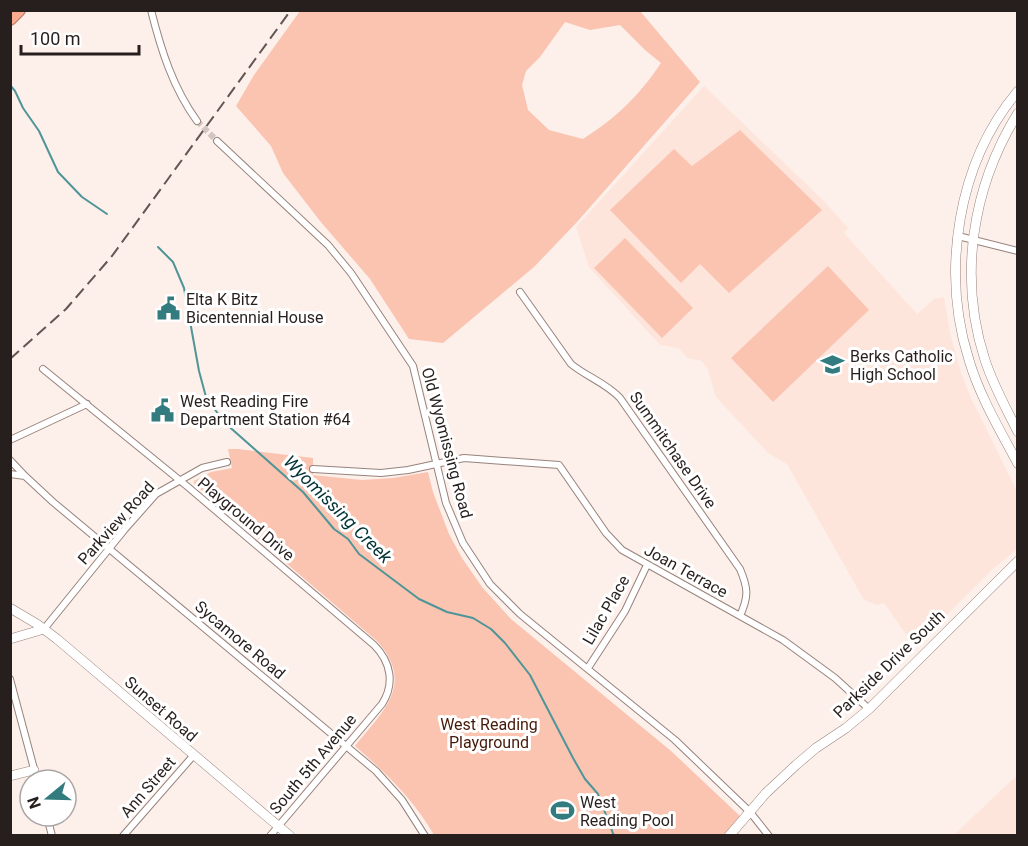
<svg xmlns="http://www.w3.org/2000/svg" width="1028" height="846" font-family="Roboto,sans-serif">
	<style>
		.built { fill: #fee5dc }
		.green { fill: #fac4b1; fill-rule: evenodd }
		.lines { fill: none; stroke-linecap: round; stroke-linejoin: round }
		.stream { stroke: #4f9598; stroke-width: 2 }
		.street-tunnel { stroke: #d2c5c1; stroke-width: 6; stroke-dasharray: 6 3; stroke-linecap: butt }
		.street-casing { stroke: #97837c; stroke-width: 8 }
		.secondary-casing { stroke: #97837c; stroke-width: 10 }
		.highway-casing { stroke: #af7a67; stroke-width: 14 }
		.street { stroke: #fff; stroke-width: 6 }
		.secondary { stroke: #fff; stroke-width: 9 }
		.highway { stroke: #f8ab8f; stroke-width: 12 }
		.rail { stroke: #605653; stroke-width: 2; stroke-dasharray: 12 6; stroke-linecap: butt }
		.labels { text-anchor: middle; dominant-baseline: central; stroke-width: 6; stroke-linejoin: round; paint-order: stroke }
		.poi-label { font-size: 16px; fill: #271f1d; stroke: #fff; text-anchor: start }
		.street-label { font-size: 16px; fill: #271f1d; stroke: #fff }
		.park-label { font-size: 16px; fill: #471908; stroke: #fff }
		.water-label { font-size: 18px; font-style: italic; fill: #003335; stroke: #fff }
	</style>
	<rect width="100%" height="100%" fill="#fdefea"/>
	<path class="built" d="M704,86L825,202L848,228L844,233L917,314L934,299L944,297L950,333L961,373L971,398L1017,491V549L994,568L915,647L884,603L877,605L864,600L787,464L768,453L716,397L708,370L702,361L688,358L678,348L660,345L589,267L576,227Z
		M1017,775V835H954Z"/>
	<path class="green" d="M300,11H640L700,82L577,222L534,267L443,343L409,339L370,279L320,221L283,173L271,146L236,106L254,75ZM565,22L590,30L620,25L645,50L661,63C639,96 616,118 583,139L549,130L528,110L522,85L526,71L540,57Z
		M740,130L822,210L729,293L700,264L681,283L610,210L674,149L692,166Z
		M625,238L693,308L662,338L594,268Z
		M828,266L869,310L773,402L731,358Z
		M228,449H238L313,458V475L362,480L393,478L428,472L433,492L449,534L462,558L482,587L511,619L671,751L740,816L724,835H434C414,800 385,772 355,746C383,711 415,685 378,642L194,484V481L211,472L232,468Z"/>
	<g class="lines">
		<path class="stream" d="M10,85L15,91L23,108L39,131L58,172L82,197L107,214
			M158,247L173,262L184,288L199,371L206,397L213,407L225,423L303,492L334,529L348,539L359,554L419,599L447,612L473,618L491,629L505,643L530,675L573,758L585,779L598,794L614,836"/>
		<path class="street-tunnel" d="M197,121L217,141"/>
		<defs>
			<path id="street" d="M151,10C161,50 173,88 197,121
				M217,141L328,245L351,273L413,366L446,503L463,543L490,584L520,614L675,740L750,812L769,836
				M958,236L1018,251
				M520,292L571,364C587,377 606,383 620,398L740,569C748,588 749,596 740,616
				M43,369L188,487L374,645C391,662 395,684 382,704L270,836
				M10,440L87,404
				M10,460L25,476L53,502L376,771L402,800L425,836
				M313,469L381,473L408,470L464,458L559,465L606,533L622,550L783,640L835,678L869,709
				M10,474L25,476
				M44,629L125,529L156,494L202,468L227,462
				M588,668L625,611L647,565
				M10,679L37,780
				M47,816L52,836
				M123,836L193,756"/>
			<path id="secondary" d="M1018,91C957,163 941,272 969,360C980,397 1000,430 1018,464
				M1018,113C972,187 958,277 985,360C993,385 1006,408 1018,432
				M10,608L37,624L57,639L290,836
				M10,639L44,629
				M10,776L34,770
				M729,836L766,793L796,765L816,748L846,728L869,709L1018,561"/>
			<path id="highway" d="M10,19L19,10"/>
		</defs>
		<use href="#street" class="street-casing"/>
		<use href="#secondary" class="secondary-casing"/>
		<use href="#highway" class="highway-casing"/>
		<use href="#street" class="street"/>
		<use href="#secondary" class="secondary"/>
		<use href="#highway" class="highway"/>
		<path class="rail" d="M10,359L66,309L112,256L291,10"/>
	</g>
	<defs>
		<symbol id="civic-bare" viewBox="-9 -9 18 18"><path d="M-.6-6.5H3V-4.5H.6V-3L4-1V1h2V6H-6V1h2V-1L-.6-3ZM-1.2 2.5V6h2.4V2.5Z" fill="#327b7f" stroke="#fff" stroke-width="2.5" paint-order="stroke"/></symbol>
		<symbol id="school-bare" viewBox="-9 -9 18 18"><path d="M0-5L7-2L0 1L-7-2ZM-4 1L0 2.5L4 1V4Q0 6-4 4Z" fill="#327b7f" stroke="#fff" stroke-width="2.5" paint-order="stroke"/></symbol>
		<symbol id="stadium-bare" viewBox="-9 -9 18 18"><path d="M0-5a6.5 5 0 1 0 0 10a6.5 5 0 1 0 0-10ZM-3.5-1.8h7v3.6h-7Z" fill="#327b7f" stroke="#fff" stroke-width="2.5" paint-order="stroke"/></symbol>
	</defs>
	<g fill-rule="evenodd">
		<use href="#civic-bare" x="152" y="292" width="33" height="33"/>
		<use href="#school-bare" x="816" y="348" width="33" height="33"/>
		<use href="#civic-bare" x="146" y="394" width="33" height="33"/>
		<use href="#stadium-bare" x="546" y="794" width="33" height="33"/>
	</g>
	<g class="labels">
		<g class="poi-label">
			<text x="186" y="299">Elta K Bitz<tspan x="186" dy="18">Bicentennial House</tspan></text>
			<text x="850" y="356">Berks Catholic<tspan x="850" dy="18">High School</tspan></text>
			<text x="180" y="401">West Reading Fire<tspan x="180" dy="18">Department Station #64</tspan></text>
			<text x="580" y="802">West<tspan x="580" dy="18">Reading Pool</tspan></text>
		</g>
		<g class="street-label">
			<text transform="translate(447 443) rotate(75)">Old Wyomissing Road</text>
			<text transform="translate(673 450) rotate(55)">Summitchase Drive</text>
			<text transform="translate(246 519) rotate(40)">Playground Drive</text>
			<text transform="translate(116 523) rotate(-48)">Parkview Road</text>
			<text transform="translate(686 571) rotate(29)">Joan Terrace</text>
			<text transform="translate(606 610) rotate(-60)">Lilac Place</text>
			<text transform="translate(240 640) rotate(40)">Sycamore Road</text>
			<text transform="translate(889 664) rotate(-44)">Parkside Drive South</text>
			<text transform="translate(161 709) rotate(41)">Sunset Road</text>
			<text transform="translate(313 764) rotate(-50)">South 5th Avenue</text>
			<text transform="translate(148 787) rotate(-49)">Ann Street</text>
		</g>
		<g class="park-label">
			<text x="489" y="724">West Reading<tspan x="489" dy="18">Playground</tspan></text>
		</g>
		<g class="water-label">
			<text transform="translate(338 509) rotate(45)">Wyomissing Creek</text>
		</g>
	</g>
	<rect width="1028" height="846" fill="none" stroke="#271f1d" stroke-width="24"/>
	<g transform="translate(48 798) rotate(251)"><circle r="28" fill="#ffffff" stroke="#a9a5a5" stroke-width="1.5"/>
	<path d="M0-4.5L10 22L0 15L-10 22Z" fill="#327b7f"/>
	<text y="-9" font-size="16" font-weight="bold" text-anchor="middle" fill="#271f1d">N</text>
	</g>
	<path d="M21 45v9h118v-9" fill="none" stroke="#271f1d" stroke-width="3"/>
	<text x="30" y="45" font-size="18" fill="#271f1d" stroke="#ffffff" stroke-width="4.5" paint-order="stroke">100 m</text>
</svg>
